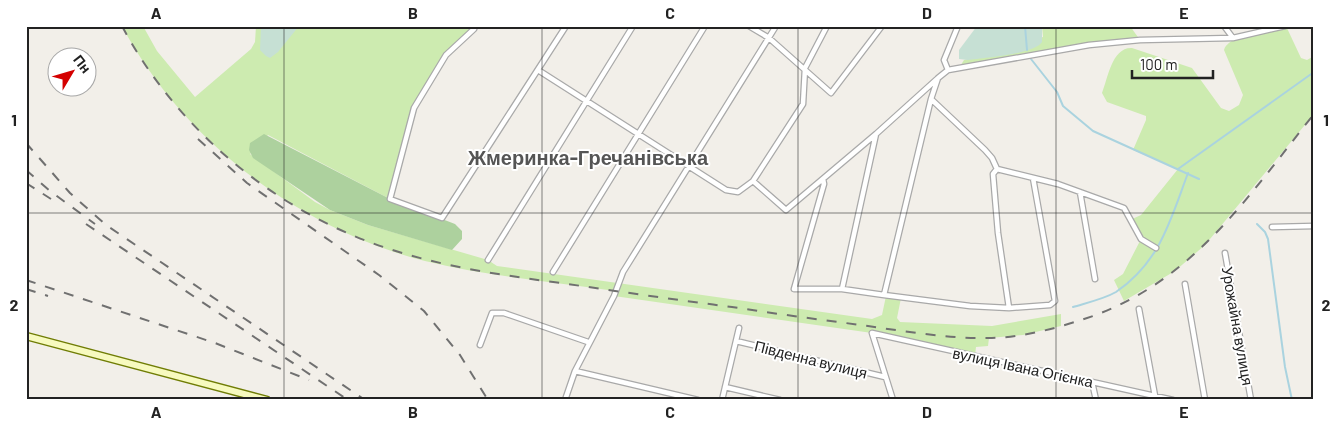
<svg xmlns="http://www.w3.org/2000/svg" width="1340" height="426" font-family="Barlow,sans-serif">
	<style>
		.grass { fill: #cdebb0 }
		.forest { fill: #add19e }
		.wetland { fill: #c6e0d4 }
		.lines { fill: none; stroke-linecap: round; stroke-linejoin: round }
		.stream { stroke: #aad3df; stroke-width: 2 }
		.street-casing { stroke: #a9a9a9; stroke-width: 7 }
		.secondary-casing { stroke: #707d05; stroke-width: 9 }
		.street { stroke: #fff; stroke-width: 4.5 }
		.secondary { stroke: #f7fabf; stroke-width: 6 }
		.rail { stroke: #707070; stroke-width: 2; stroke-dasharray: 10 10; stroke-linecap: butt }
		.grid { fill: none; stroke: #222; stroke-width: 1; stroke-opacity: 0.55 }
		.labels { text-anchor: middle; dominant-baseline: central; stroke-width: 4; stroke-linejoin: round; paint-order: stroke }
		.street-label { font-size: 15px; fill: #222; stroke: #fff }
		.district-label { font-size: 20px; font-weight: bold; fill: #555; stroke: #fff }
		.neatline { fill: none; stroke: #222; stroke-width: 2 }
		.grid-label { font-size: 16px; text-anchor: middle; font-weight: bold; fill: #222 }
	</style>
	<rect width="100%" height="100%" fill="#f2efe9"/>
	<path class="grass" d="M122,26H143L157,51L195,97L251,49L255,42L256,26H478L453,47L414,108L390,199L268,135L250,154L315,202L330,210L368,225L488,260L497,266L872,319L882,315L886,296L901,298L897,318L900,322L992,326L1061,314V326L1023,335L989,338L988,346L976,347L975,356L872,333L614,296L615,291C552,282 487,276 425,261C299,229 183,141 122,26Z
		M1042,26H1130L1140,40L1116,42L959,68L964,60L1043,37Z
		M1286,26L1301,58L1307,60L1314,56V114L1205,245L1175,271L1124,301L1114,280L1123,274L1141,239L1130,220L1141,215L1178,169L1133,150L1146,120V116L1107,102L1102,93C1108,78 1112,47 1132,48L1192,68L1221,108L1229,111L1239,105L1243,95L1224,50C1228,34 1271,30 1286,26Z"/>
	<path class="forest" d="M264,134L390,199L455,224L462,231V239L452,250L368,225L330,210L253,158L249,150L250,143Z"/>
	<path class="wetland" d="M261,26H299L278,52L270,58L266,56L260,50Z
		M977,26H1042V42C1035,54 983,58 968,60L959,59V50Z"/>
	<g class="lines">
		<path class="stream" d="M1025,26L1027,50
			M1031,59L1057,92L1063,106L1093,131L1199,179
			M1178,169L1314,72
			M1257,224L1265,232L1268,239L1285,367L1292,400
			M1073,307C1086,303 1104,299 1116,292C1160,262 1170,221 1188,173"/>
		<defs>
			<path id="street" d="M749,26L769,38L831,93L882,26
				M958,26L944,60L948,70L1089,45L1140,40L1233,38
				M1224,26L1233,38L1285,26
				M474,29L446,55L414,108L390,199L442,218L566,26
				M538,70L726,190L738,192L753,181L803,104L805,68L827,26
				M948,70L938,78L931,99L985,150L992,158L997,169L1058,184L1124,208L1141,239L1156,248
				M876,134L842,289L884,295L931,99
				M823,179L824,184L794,289H842
				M753,181L786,210L876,134L937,79
				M1080,192L1095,279
				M1272,227L1314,226
				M1225,253L1251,400
				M488,260L633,26
				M553,272L705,26
				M1185,284L1205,400
				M884,295L970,306L1009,308L998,233L993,174L997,169
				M1009,308L1050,305L1055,301L1033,178
				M1139,309L1155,396
				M736,341L885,377
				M480,345L492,313H504L588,342
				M575,371L698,400
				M1092,382L1096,400
				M725,387L780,400
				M565,400L575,371L614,296L623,272L776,26
				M722,400L739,328
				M893,400L872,333L1173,400"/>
			<path id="secondary" d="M26,336L267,400"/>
		</defs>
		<use href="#street" class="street-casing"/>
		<use href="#secondary" class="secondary-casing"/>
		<use href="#street" class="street"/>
		<use href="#secondary" class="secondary"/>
		<path class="rail" d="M122,26C167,111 242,182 328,224C404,262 485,273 568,284C622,292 677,300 732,307C777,314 823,320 868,326C909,332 951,339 992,338C1026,337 1061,327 1093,316C1195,279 1249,195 1314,114
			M198,139L247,183L379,275L424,311L460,355L488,400
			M26,143L70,193L106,225L365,400
			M26,170L50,191L95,224
			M26,183L51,199
			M86,224L348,400
			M26,280L215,343L309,380
			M26,289L48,296"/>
	</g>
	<path class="grid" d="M284,26V400M542,26V400M798,26V400M1056,26V400M26,213H1314"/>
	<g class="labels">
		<g class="street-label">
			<text transform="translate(1238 326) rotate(80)">Урожайна вулиця</text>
			<text transform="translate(811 359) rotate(14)">Південна вулиця</text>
			<text transform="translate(1023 367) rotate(12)">вулиця Івана Огієнка</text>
		</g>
		<g class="district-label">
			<text x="588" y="157">Жмеринка-Гречанівська</text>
		</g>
	</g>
	<rect width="1340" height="426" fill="none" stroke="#ffffff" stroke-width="55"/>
	<g transform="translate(72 72) rotate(52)"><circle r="24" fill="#ffffff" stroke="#a7a7a7"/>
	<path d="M0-4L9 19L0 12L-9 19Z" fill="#d40000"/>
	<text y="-8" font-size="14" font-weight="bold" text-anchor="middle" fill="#222222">Пн</text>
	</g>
	<path d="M1132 70v8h81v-8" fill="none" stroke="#222222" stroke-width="2.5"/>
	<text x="1140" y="70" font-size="15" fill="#222222" stroke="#ffffff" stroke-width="4" paint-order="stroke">100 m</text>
	<rect x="28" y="28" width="1284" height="370" class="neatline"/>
	<g class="grid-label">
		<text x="156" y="19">A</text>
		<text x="413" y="19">B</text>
		<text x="670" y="19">C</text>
		<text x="927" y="19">D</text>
		<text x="1184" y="19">E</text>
		<text x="14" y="126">1</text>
		<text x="1326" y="126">1</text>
		<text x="14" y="311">2</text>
		<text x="1326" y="311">2</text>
		<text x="156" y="418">A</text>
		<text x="413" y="418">B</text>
		<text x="670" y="418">C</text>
		<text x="927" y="418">D</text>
		<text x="1184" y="418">E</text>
	</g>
</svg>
